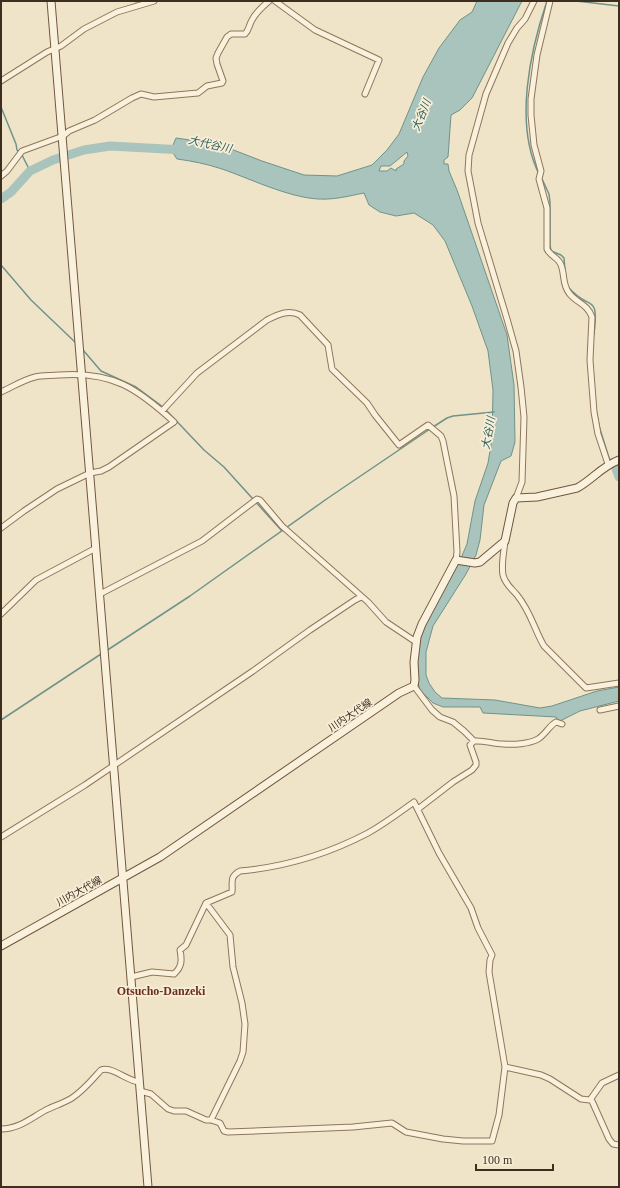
<svg xmlns="http://www.w3.org/2000/svg" width="620" height="1188" font-family="'Times New Roman','Noto Sans JP',serif">
	<style>
		.water { fill: #a9c4bc; stroke: #6f938a; fill-rule: evenodd }
		.lines { fill: none; stroke-linecap: round; stroke-linejoin: round }
		.stream { stroke: #6f938a; stroke-width: 1.5 }
		.river { stroke: #a9c4bc; stroke-width: 9 }
		.street-casing { stroke: #8d765c; stroke-width: 7 }
		.secondary-casing { stroke: #6f573f; stroke-width: 9 }
		.street { stroke: #faf1dc; stroke-width: 5 }
		.secondary { stroke: #faf1dc; stroke-width: 7 }
		.labels { text-anchor: middle; dominant-baseline: central; stroke-width: 3.5; stroke-linejoin: round; paint-order: stroke }
		.street-label { font-size: 10px; fill: #3d2e20; stroke: #f7eed8 }
		.water-label { font-size: 11px; font-style: italic; fill: #2f5d5a; stroke: #f7eed8 }
		.quarter-label { font-size: 12px; font-weight: bold; fill: #6b2e1e; stroke: #f7eed8 }
	</style>
	<rect width="100%" height="100%" fill="#f0e4c8"/>
	<path class="water" d="M477,1H522L472,98L460,110L451,115L448,157L444,160V164H448L449,171L457,190L507,335L514,385L515,442L511,456L501,461L484,505L480,540L476,555L466,574L433,626L426,652V675L429,683L435,692L442,698L495,700L540,708L552,706L597,691L619,687V701L580,711L560,721L557,720L556,717L483,713L480,707H443L433,703L420,690L418,683L417,659L420,640L423,629L451,575L461,558L467,544L475,501L488,463L492,439L493,390L488,351L472,306L445,241L433,225L414,213L396,216L380,212L369,205L364,193C349,196 334,200 318,199C287,197 251,179 222,169C207,164 192,161 177,159L171,150L176,138L218,144L262,161L304,175L337,176L372,165L387,150L399,134L423,77L439,48L460,20L472,12ZM407,152L408,156L404,161V164L396,169V171L391,168L387,171H379L381,166H390Z"/>
	<g class="lines">
		<path class="stream" d="M136,1V2
			M576,1L619,6
			M1,107L16,144L17,150L22,155L30,171
			M539,174C514,124 530,51 547,1
			M542,179L549,194L550,202V245L551,251L561,255L564,258L565,271
			M1,265L31,300L76,343
			M569,288C590,312 599,292 594,334
			M83,350L101,371L136,387L163,407
			M166,410L204,450L224,467L282,531
			M596,410L599,426L609,458L611,461
			M433,427L447,418L453,416L494,412
			M106,651L190,596L328,498L430,429
			M1,720L101,654"/>
		<path class="river" d="M1,199L11,192L30,171L53,160L84,150L110,146L184,150
			M619,465L615,466L619,477"/>
		<defs>
			<path id="street" d="M275,1L315,30L379,60L365,94
				M550,1L537,55L531,99V115L534,145L541,171L539,179L547,208V249C550,256 559,258 561,265C565,275 562,284 569,293C576,303 587,303 592,317L590,360L594,412L598,434L608,464
				M1,81L47,52L61,46L84,29L117,12L154,1
				M1,176L7,171L22,151L63,136L69,131L95,120L132,98L141,94L154,97L198,93L207,86L222,83L223,81L217,64L216,58L218,53L227,37L231,34H245C249,30 249,25 252,20C256,12 262,7 269,1
				M1,392C12,387 23,380 35,377C43,375 51,376 59,375C112,371 137,388 174,422L109,467L101,471L90,473L57,489L24,511L1,528
				M162,411L197,373L267,320C277,315 288,309 300,315L328,345L332,369L367,403L375,415L399,445L428,425L441,436L443,441L454,496L457,552L456,560
				M516,498L522,482L524,417L521,387L516,351L507,319L478,223L468,171L469,155L486,94L508,43L517,28L525,19L534,1
				M505,541C504,552 501,564 503,575C505,584 512,589 517,595C531,612 534,629 544,646L586,688L619,683
				M100,594L202,541L257,499L260,500L282,526L368,602L386,622L416,642
				M1,614L36,580L96,548
				M414,686L432,710L440,717L453,722L464,731L474,741
				M600,710L619,706
				M418,809L453,782L472,770L476,765V762L470,745L474,741C484,740 493,744 503,744C513,745 529,744 538,739C545,735 549,726 556,722L562,724
				M1,837L85,785L253,671L310,630L355,600L361,597
				M206,903L230,935L233,967L242,1003L245,1024L243,1052L240,1061L211,1120
				M131,977L152,972L174,974C182,967 182,960 180,950L186,945L206,903L232,892C233,882 229,877 240,871C284,867 328,854 368,833C384,824 399,813 414,802L439,853L471,908L478,928L492,955L490,960L489,972L505,1067L499,1115L492,1141H463L443,1139L406,1132L392,1123L353,1127L228,1132L224,1131L220,1123L211,1120H206L186,1111H174L168,1109L151,1094L140,1091
				M505,1067L541,1075L550,1079L581,1099L590,1100L592,1101L609,1139L613,1144L619,1145
				M590,1100L602,1083L619,1075
				M1,1129C19,1129 31,1118 46,1110C54,1106 64,1103 72,1098C83,1091 92,1080 101,1070C112,1066 127,1081 139,1082"/>
			<path id="secondary" d="M51,1L148,1187
				M1,946L160,857L399,693L414,686L415,680L414,662L417,637L422,624L456,560L475,563L480,562L505,541L513,503L516,498L537,497L577,488C593,479 601,467 619,460"/>
		</defs>
		<use href="#street" class="street-casing"/>
		<use href="#secondary" class="secondary-casing"/>
		<use href="#street" class="street"/>
		<use href="#secondary" class="secondary"/>
	</g>
	<g class="labels">
		<g class="street-label">
			<text transform="translate(350 715) rotate(-34)">川内大代線</text>
			<text transform="translate(79 891) rotate(-29)">川内大代線</text>
		</g>
		<g class="water-label">
			<text transform="translate(421 115) rotate(-68)">大谷川</text>
			<text transform="translate(210 144) rotate(12)">大代谷川</text>
			<text transform="translate(488 433) rotate(-80)">大谷川</text>
		</g>
		<g class="quarter-label">
			<text x="161" y="991">Otsucho-Danzeki</text>
		</g>
	</g>
	<rect width="620" height="1188" fill="none" stroke="#3d2e20" stroke-width="4"/>
	<path d="M476 1164v6h77v-6" fill="none" stroke="#3d2e20" stroke-width="2"/>
	<text x="482" y="1164" font-size="12" fill="#3d2e20" stroke="#f7eed8" stroke-width="3" paint-order="stroke">100 m</text>
</svg>
